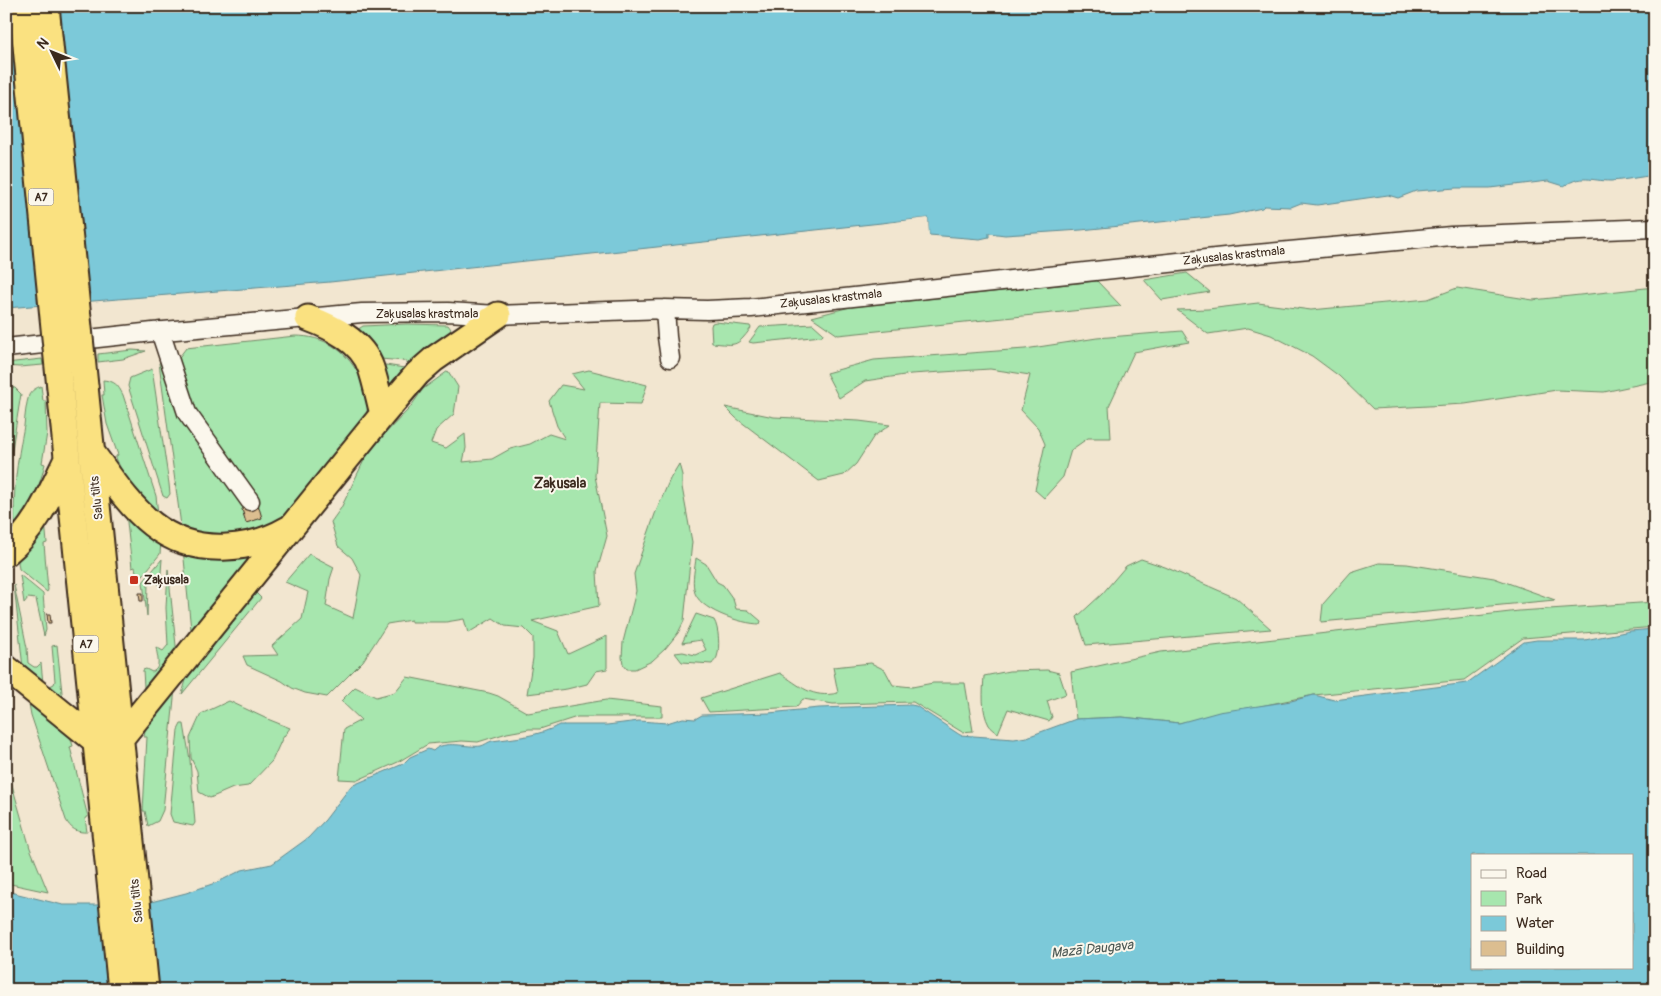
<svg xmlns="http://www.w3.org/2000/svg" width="1661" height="996" font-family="Pangolin,sans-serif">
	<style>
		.green { fill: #a7e6ae; stroke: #718866; fill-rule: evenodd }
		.water { fill: #7bc9d9; stroke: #61898e; fill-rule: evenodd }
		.pier { fill: #f2e6d0 }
		.building { fill: #dcbe90; stroke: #3b2a1e }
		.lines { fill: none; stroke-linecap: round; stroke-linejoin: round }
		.minor-casing { stroke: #3b2a1e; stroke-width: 21 }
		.highway-casing { stroke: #3b2a1e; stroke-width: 29 }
		.minor { stroke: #fbf7ec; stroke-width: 18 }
		.highway { stroke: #fae180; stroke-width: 25 }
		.highway-bridge-casing { stroke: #3b2a1e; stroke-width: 29; stroke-linecap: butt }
		.highway-bridge { stroke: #fae180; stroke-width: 25 }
		.poi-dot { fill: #c8321e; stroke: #fbf7ec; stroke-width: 2 }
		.labels { text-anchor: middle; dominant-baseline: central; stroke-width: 4; stroke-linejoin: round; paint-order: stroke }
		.shield { fill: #fbf7ec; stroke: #75685c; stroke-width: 1 }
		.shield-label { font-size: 11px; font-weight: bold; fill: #3b2a1e }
		.street-label { font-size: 12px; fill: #3b2a1e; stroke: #fbf7ec }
		.poi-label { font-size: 12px; font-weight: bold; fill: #3b2a1e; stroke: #fbf7ec; text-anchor: start }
		.neighbourhood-label { font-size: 14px; font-weight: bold; fill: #3b2a1e; stroke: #fbf7ec }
		.water-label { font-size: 14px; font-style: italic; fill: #4e5a56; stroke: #fbf7ec }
	</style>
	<rect width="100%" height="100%" fill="#f2e6d0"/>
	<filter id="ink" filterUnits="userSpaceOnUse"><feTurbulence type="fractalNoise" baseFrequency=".02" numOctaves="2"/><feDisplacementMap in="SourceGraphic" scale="10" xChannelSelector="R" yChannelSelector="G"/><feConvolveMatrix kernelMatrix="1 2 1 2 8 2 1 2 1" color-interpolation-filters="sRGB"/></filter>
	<g filter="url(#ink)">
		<path class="green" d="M1187,273L1210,292L1162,300L1144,280Z
			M1097,281L1121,306L838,335L812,317L850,307Z
			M1655,287V381L1604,392L1557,390L1465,404L1373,409L1339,376L1312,356L1271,335L1248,328L1208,334L1177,310L1208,309L1258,303L1311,310L1428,299L1457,288L1533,300Z
			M716,322L750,326L751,328C736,348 736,345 712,343L711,326L712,323Z
			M407,324L448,325L451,329V334L413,366L405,361L380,359L357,330L363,326Z
			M813,324L823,333L822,336L753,343L749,342L760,327Z
			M1182,331L1189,342L1134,352L1109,406L1111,438H1088L1071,450L1063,477L1044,498L1035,490L1045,444L1038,428L1021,410L1030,375L990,369L911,374L865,381L839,398L826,373L874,360L1025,349L1097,338Z
			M295,336C324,336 345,349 359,375L365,372C368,394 371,406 362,427L253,553L254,591L261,598L182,694L188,673L191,630L180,518L159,363L161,361L190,412L174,364L186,348ZM258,504L246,522L242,509Z
			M132,350L146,351L123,359L98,362V354Z
			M42,359L43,365L19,367L6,366V363Z
			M386,365L404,368L409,371L391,386L388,385L381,366Z
			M152,369L169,484L170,494L167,498L163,496L128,386L130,378Z
			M589,370L647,385L641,404L600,403L595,476L607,536L597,571L599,606L532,621L558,631L568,654L607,636V669L596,671L587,684L567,689L527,694L533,658V637L524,628L505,626L493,618L468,633L464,619L446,622H411V620L387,624L363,661L327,697L305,693L292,688L282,681L247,665L243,656L278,655L272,646L302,619L308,592L285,582L309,554L334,567L330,579L326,606L353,618L361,575L352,558L338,546L331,522L341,508L369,450L409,409L423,389L448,371L458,387L454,414L436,430L431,443L446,448L465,434L466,448L463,462L492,459L510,449L530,444L549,434L565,439L557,426L549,401L561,385L584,389L572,374Z
			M103,380C115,381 118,385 123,395L156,496L161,541L160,554L139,580L137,577L135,567L132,568L126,513L149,509L124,476L116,458V456L118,455L107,424L102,395H104Z
			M6,386L15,388L21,394L6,486Z
			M41,386L43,401H46L47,433L42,463L45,464C38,493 30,506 15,532C12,496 17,461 24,426C25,416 26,404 29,395C32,390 36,388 41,386Z
			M725,407L774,417L859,421L890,425L874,436L856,464L844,475L819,481L736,418Z
			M679,464L682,475V487L692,542L684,621L678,633L665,649L652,661L635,669H627L623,664L622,657L623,642L636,591L634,574L655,514L670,479Z
			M45,521L47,543L44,544L48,590L47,592L19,569L17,555Z
			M696,558L706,564L717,582L723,585L733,599L736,609L748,610L761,621L760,624C742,624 696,610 694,589C692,579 695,568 696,558Z
			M162,559L160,586L157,582L153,581L148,585L147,616L143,582Z
			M1141,559L1165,567L1236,598L1271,629L1086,645L1077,617L1102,594L1126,566Z
			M1379,563L1407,564L1494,578L1555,600L1321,622L1323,604L1351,572Z
			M168,569L177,655L175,688L163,810L158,821L148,826L145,811H143L147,737H144L146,722L143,670L146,669L152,672C162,668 157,656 156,647L163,651L168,645L166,608Z
			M20,575L43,594L46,630L44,636L36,599L28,598L24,603Z
			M14,585L27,648L28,663L34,667H37L41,663L43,683L23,668Z
			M1655,602V627L1523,638L1464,680L1314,695L1179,723L1122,717L1076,719L1071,672L1161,652L1519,611Z
			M696,614L714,620C719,628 720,648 717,657C716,660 713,662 712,664L682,662L675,653L683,652L695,655L706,650L701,640L682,643Z
			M57,645L63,702L48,687L54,684L55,681L52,646Z
			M871,663L885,670L893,685L912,687L933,683H965L973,731L962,732L913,702L833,704L803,699L796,707L709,712L701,698L780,673C800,686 812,699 838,693L833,667Z
			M1047,670L1059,673L1066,694L1047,701L1052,717L1049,721L1008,709L998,733C995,731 991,728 989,725C981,711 983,691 984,676L1009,671Z
			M407,677L489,693L498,696L528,713L606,700L662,706V717H577L540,729H529L507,733L478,742L462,741L428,744L398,762L358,780L339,779L344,729L361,720L341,701L355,687L376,697L395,692Z
			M28,698L68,729L73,746L70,747L88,817L85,818L87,832C77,833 70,828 66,820L31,715Z
			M229,701L265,718L290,728L282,739L272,761L248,786L233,788L210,798L199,792L197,771L191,758L190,738L201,714Z
			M181,724H184L190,760L195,823L193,826L173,822L170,814L178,730Z
			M6,764L30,848L48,892L6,883Z"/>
		<path class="water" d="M6,6H1655V175C1640,177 1625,180 1611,181C1591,181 1582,174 1564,186L1548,181L1490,188H1456L1416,191L1398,198L1388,195L1317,205L1301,203L1291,207L1264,206L1262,208L1229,215L1081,230L1005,235L989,233V237L980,239L929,235L928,218L330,282L6,308Z
			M1655,629V990H6V891L63,905H96L151,902L186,893L218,882L242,870L272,864L308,838L325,820L351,786L403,764L410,757L428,749L433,751C444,739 467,748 481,746C485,745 488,742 492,741C514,738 540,736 559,725H607L639,721L667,723L683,718L695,719L702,715L769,713L819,708L911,705L916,706L960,735L1014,739L1027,737L1076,719L1122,717L1179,723L1219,712L1291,701L1314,695L1334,700L1467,683L1524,642L1537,640H1585L1630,631ZM1472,855H1632V967H1472Z"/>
		<path class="pier" d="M928,218L929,235L926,236V220L887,225V223Z"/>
		<path class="building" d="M258,504L262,518L246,523L242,509Z
			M139,593H143V601H140Z
			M47,614H50L51,623H48Z"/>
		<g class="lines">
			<defs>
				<path id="minor" d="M665,309L667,337L670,358
					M160,331L187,413L250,501
					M6,348L153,332L362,313L448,312L498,315L665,309L707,310L751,308L1234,256L1451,236L1655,228"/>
				<path id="highway" d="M85,386L146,990
					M60,388L121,990
					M383,414L417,374L434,359L498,315
					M93,454C129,503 158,551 227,547C250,546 269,540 288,529
					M6,553C36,529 51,492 67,459
					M6,668L96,741
					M121,738L383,414C379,399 376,383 371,368C362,341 332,327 308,318"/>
			</defs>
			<use href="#minor" class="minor-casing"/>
			<use href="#highway" class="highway-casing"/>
			<use href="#minor" class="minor"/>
			<use href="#highway" class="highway"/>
			<defs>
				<path id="highway-bridge" d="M22,6L60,388
					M46,6L85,386"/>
			</defs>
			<use href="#highway-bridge" class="highway-bridge-casing"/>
			<use href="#highway-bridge" class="highway-bridge"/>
		</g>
	</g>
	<rect class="poi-dot" x="129" y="575" width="10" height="10" rx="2.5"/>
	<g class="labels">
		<g class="shield">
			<rect x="28.5" y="188.5" width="25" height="17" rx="4"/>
			<rect x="73.5" y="635.5" width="25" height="17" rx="4"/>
		</g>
		<g class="shield-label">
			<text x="41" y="197">A7</text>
			<text x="86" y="644">A7</text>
		</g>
		<g class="street-label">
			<text transform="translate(1234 256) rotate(-6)">Zaķusalas krastmala</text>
			<text transform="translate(831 299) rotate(-6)">Zaķusalas krastmala</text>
			<text x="427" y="314">Zaķusalas krastmala</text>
			<text transform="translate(97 498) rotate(-96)">Salu tilts</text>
			<text transform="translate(137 901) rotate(-96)">Salu tilts</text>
		</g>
		<g class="poi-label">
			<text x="144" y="580">Zaķusala</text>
		</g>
		<g class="neighbourhood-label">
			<text x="560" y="483">Zaķusala</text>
		</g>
		<g class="water-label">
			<text transform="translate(1092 949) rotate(-6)">Mazā Daugava</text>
		</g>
	</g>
	<rect width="1661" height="996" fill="none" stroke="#fbf7ec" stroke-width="25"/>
	<rect x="12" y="12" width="1636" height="971" fill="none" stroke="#3b2a1e" stroke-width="2" filter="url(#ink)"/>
	<rect x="1471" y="854" width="162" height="115" fill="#fbf7ec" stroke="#aea59a"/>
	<rect x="1481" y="870" width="25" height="8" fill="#fbf7ec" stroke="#aea59a"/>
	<text x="1516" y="878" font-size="15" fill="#3b2a1e">Road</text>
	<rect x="1481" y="891" width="25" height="15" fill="#a7e6ae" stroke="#aea59a"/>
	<text x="1516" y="904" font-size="15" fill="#3b2a1e">Park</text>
	<rect x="1481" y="916" width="25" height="15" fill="#7bc9d9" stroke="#aea59a"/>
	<text x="1516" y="928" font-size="15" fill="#3b2a1e">Water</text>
	<rect x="1481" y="941" width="25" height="15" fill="#dcbe90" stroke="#aea59a"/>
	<text x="1516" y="954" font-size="15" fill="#3b2a1e">Building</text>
	<g transform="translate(52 52) rotate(313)" stroke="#fbf7ec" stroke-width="4" paint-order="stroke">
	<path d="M0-4L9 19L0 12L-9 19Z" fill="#3b2a1e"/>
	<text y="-8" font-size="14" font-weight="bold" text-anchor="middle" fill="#3b2a1e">N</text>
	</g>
</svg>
